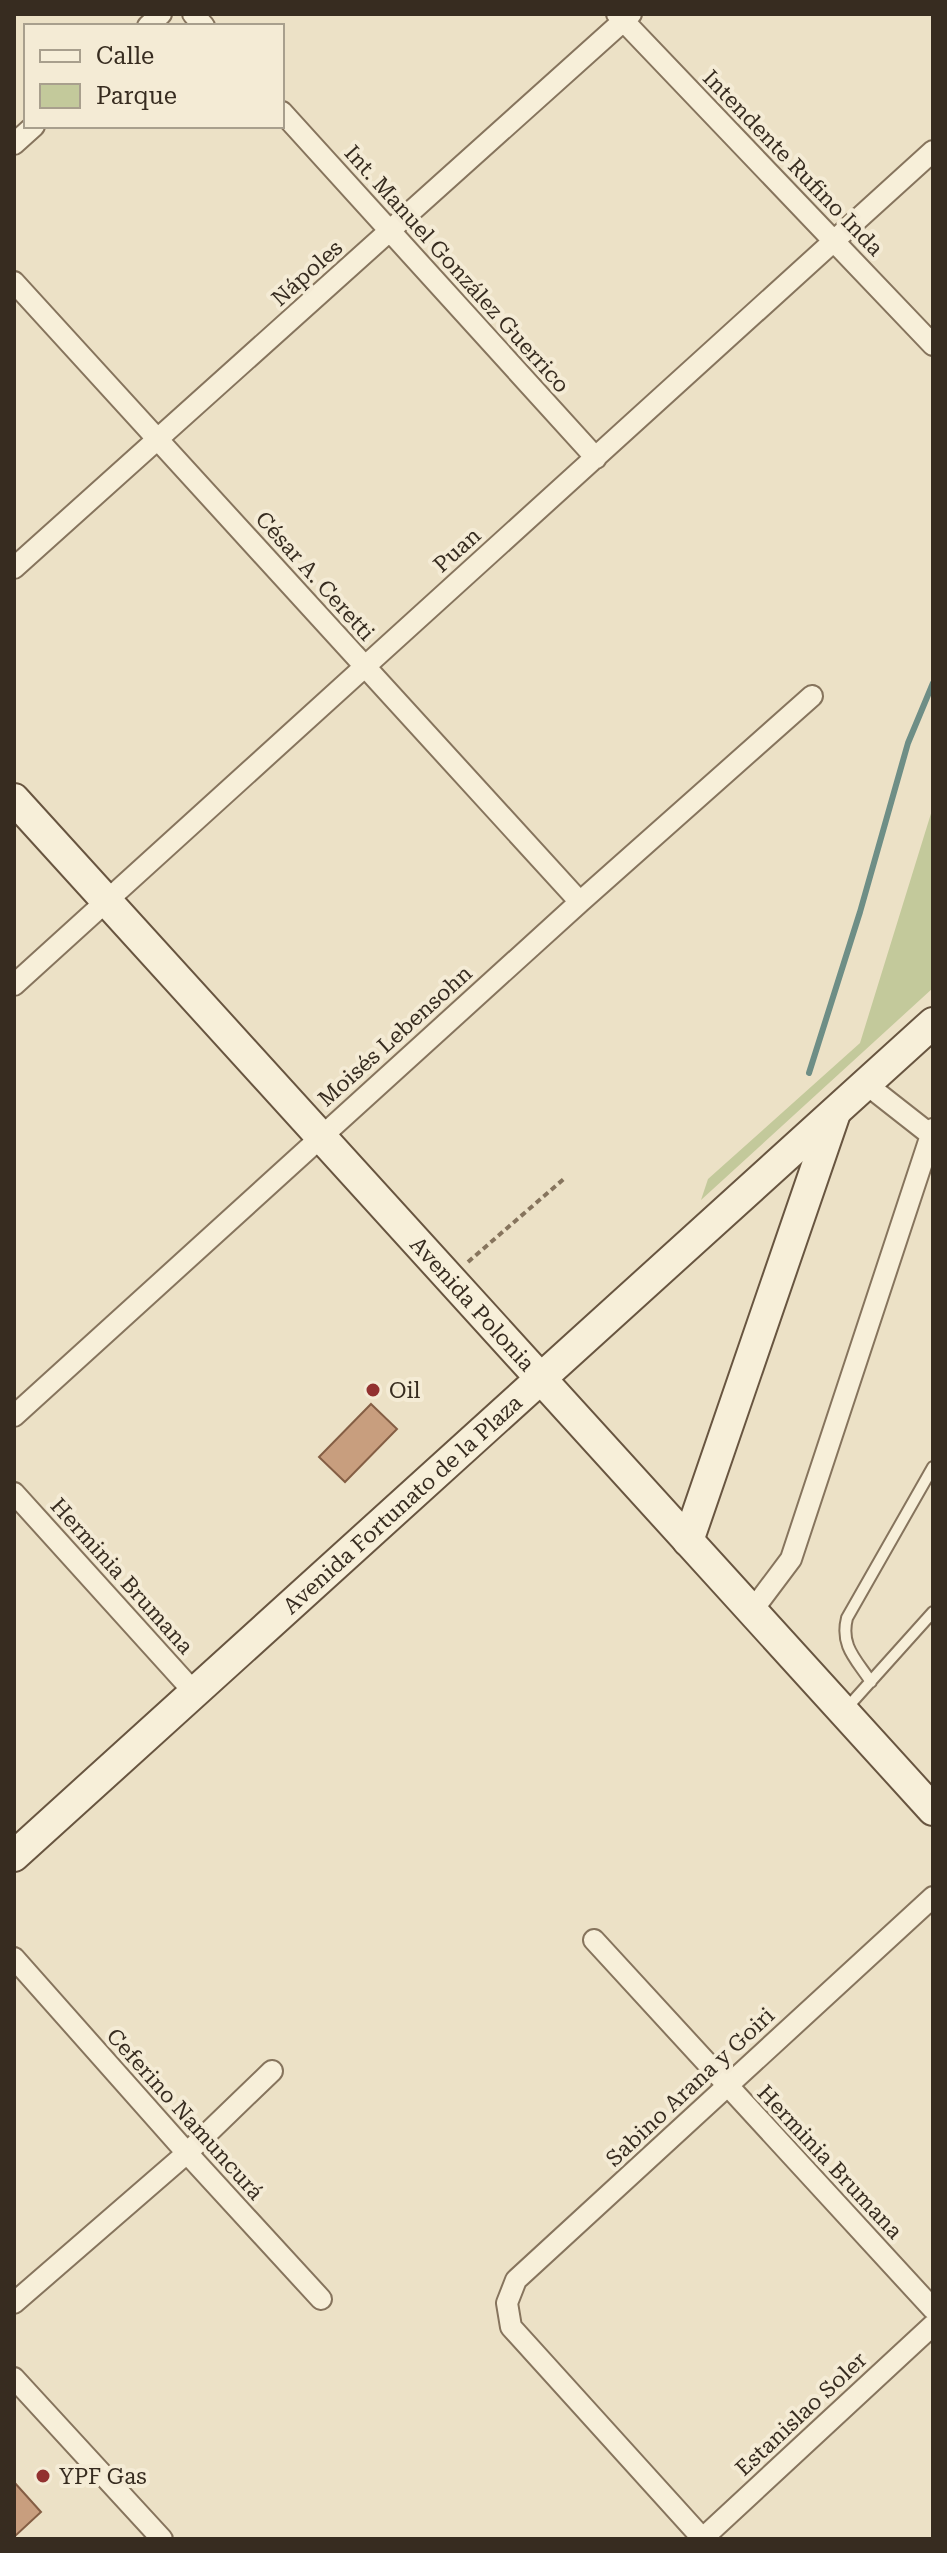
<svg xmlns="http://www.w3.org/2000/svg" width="947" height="2553" font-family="'Roboto Serif',serif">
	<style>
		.green { fill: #c3c99b }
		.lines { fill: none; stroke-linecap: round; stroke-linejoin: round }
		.stream { stroke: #6e8e86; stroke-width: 6 }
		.building { fill: #c89e7e; stroke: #845e44; stroke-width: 2 }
		.service-casing { stroke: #86745d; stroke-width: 14 }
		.minor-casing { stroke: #86745d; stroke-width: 24 }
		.secondary-casing { stroke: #685540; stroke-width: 34 }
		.path { stroke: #86745d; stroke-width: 4; stroke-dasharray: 6 4; stroke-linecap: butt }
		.service { stroke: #f7efd9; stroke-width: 10 }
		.minor { stroke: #f7efd9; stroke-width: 20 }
		.secondary { stroke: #f7efd9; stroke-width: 30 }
		.poi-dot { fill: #923130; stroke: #f4ebd5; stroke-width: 3 }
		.labels { text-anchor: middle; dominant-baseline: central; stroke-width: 8; stroke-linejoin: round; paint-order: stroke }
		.street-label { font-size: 22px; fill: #372c20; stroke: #f4ebd5 }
		.poi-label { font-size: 22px; fill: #372c20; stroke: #f4ebd5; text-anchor: start }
	</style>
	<rect width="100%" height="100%" fill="#ece1c6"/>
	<path class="green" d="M933,807V988L701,1200L708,1179L860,1043Z"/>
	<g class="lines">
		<path class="stream" d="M809,1073L860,912L908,743L933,683"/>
	</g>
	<path class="building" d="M371,1404L397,1429L345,1482L319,1457Z
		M14,2482L41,2512L14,2537Z"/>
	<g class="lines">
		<defs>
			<path id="service" d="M871,1682C856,1659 840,1646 847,1618L933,1467
				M845,1710L933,1612"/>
			<path id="minor" d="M193,14L204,26
				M617,14L933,345
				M148,26L161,14
				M282,112L596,458
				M14,144L34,126
				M14,282L580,902
				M14,568L631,14
				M14,985L933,151
				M866,1084L931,1135
				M14,1416L580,902L812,696
				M14,1493L194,1692
				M752,1611L791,1559L933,1129
				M594,1940L933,2309
				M14,1958L187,2153L321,2299
				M14,2303L187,2153L272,2071
				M14,2378L162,2539
				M702,2539L933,2325
				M703,2539L511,2327L507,2303L516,2280L933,1897"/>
			<g id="secondary">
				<path id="s1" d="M14,799L933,1810"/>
				<path d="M688,1541L834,1116"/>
				<path id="s2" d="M14,1856L933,1023"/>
			</g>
		</defs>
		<use href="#service" class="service-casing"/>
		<use href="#minor" class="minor-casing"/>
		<use href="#secondary" class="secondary-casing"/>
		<path class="path" d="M468,1262L566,1177"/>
		<use href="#service" class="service"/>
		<use href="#minor" class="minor"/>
		<use href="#secondary" class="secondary"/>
	</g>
	<g class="poi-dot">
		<circle cx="373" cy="1390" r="8"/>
		<circle cx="43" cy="2476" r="8"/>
	</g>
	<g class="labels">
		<g class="street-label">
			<text transform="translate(793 163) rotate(46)">Intendente Rufino Inda</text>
			<text transform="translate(457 269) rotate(48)">Int. Manuel González Guerrico</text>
			<text transform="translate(307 273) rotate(-42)">Nápoles</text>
			<text transform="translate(457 550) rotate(-42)">Puan</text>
			<text transform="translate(315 576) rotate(48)">César A. Ceretti</text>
			<text transform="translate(395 1036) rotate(-42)">Moisés Lebensohn</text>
			<text stroke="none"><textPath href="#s1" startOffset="682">Avenida Polonia</textPath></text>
			<text stroke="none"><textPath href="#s2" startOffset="524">Avenida Fortunato de la Plaza</textPath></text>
			<text transform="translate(122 1576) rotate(48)">Herminia Brumana</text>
			<text transform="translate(690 2087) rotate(-43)">Sabino Arana y Goiri</text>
			<text transform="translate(185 2114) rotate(48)">Ceferino Namuncurá</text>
			<text transform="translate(830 2162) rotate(47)">Herminia Brumana</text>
			<text transform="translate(801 2414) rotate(-43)">Estanislao Soler</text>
		</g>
		<g class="poi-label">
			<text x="389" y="1390">Oil</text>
			<text x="59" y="2476">YPF Gas</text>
		</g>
	</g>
	<rect width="947" height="2553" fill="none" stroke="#372c20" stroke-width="32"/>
	<rect x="24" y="24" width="260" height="104" fill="#f4ebd5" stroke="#a89f8d" stroke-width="2"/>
	<rect x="40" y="50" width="40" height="12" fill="#f7efd9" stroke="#a89f8d" stroke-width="2"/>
	<text x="96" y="64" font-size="24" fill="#372c20">Calle</text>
	<rect x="40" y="84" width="40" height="24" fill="#c3c99b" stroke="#a89f8d" stroke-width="2"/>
	<text x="96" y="104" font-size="24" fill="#372c20">Parque</text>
</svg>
